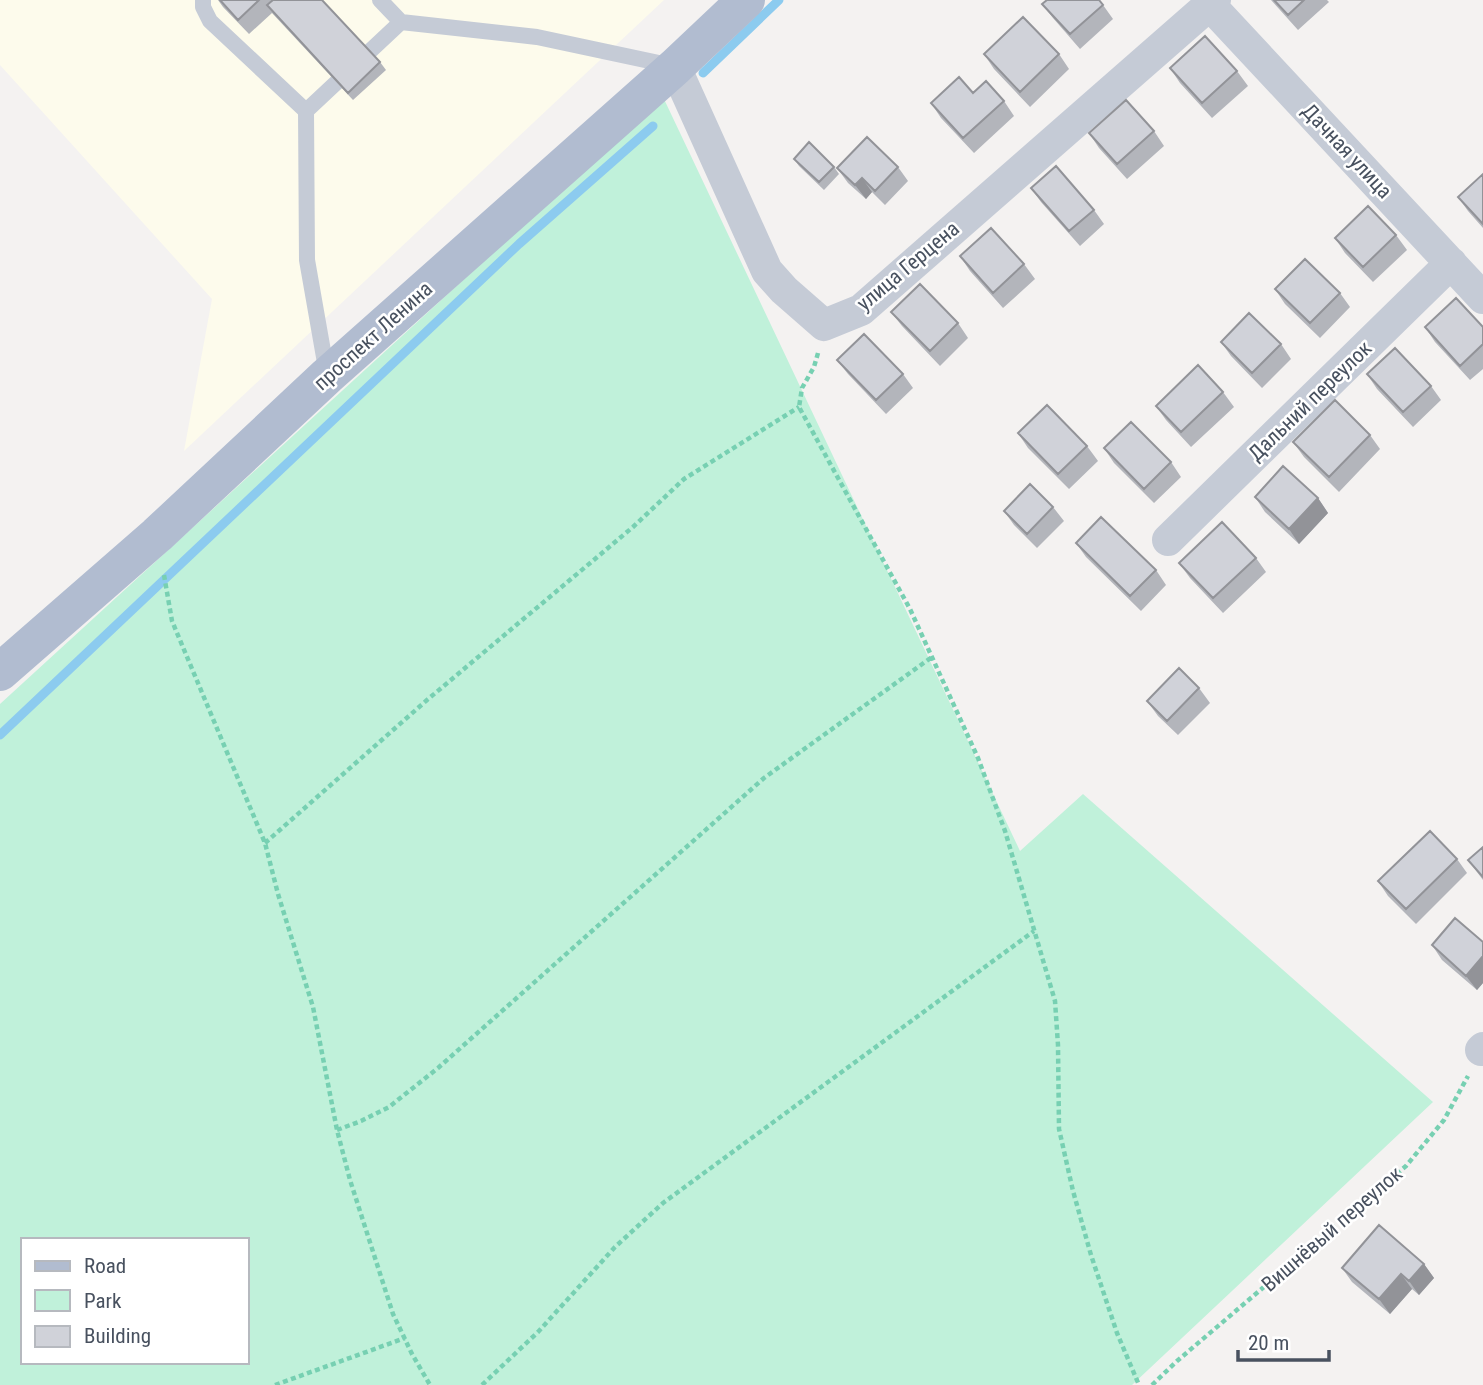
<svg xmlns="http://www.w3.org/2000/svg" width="1483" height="1385" font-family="'Roboto Condensed',sans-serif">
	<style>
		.commercial { fill: #fdfbec }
		.green { fill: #c0f1da; fill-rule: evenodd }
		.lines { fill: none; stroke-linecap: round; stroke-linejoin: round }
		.stream { stroke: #8ccbef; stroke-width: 9 }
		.path { stroke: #77d0b2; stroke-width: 4.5; stroke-dasharray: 5 3.5; stroke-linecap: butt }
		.lane { stroke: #c5cbd6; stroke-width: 16 }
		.street { stroke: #c5cbd6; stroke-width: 32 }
		.primary { stroke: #b1bcd0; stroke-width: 38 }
		.wall { fill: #b3b5bb }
		.shaded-wall { fill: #929398 }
		.building { fill: #d0d2d9; stroke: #929398; stroke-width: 2 }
		.labels { text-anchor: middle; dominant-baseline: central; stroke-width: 5; stroke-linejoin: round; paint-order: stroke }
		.street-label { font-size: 21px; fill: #48515f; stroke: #fff }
	</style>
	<rect width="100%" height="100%" fill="#f4f2f1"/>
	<path class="commercial" d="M0,0H664L184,451L212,299L0,65Z"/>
	<path class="green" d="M663,97L1020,851L1083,794L1433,1102L1132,1385H0V704ZM23,1240H247V1362H23Z"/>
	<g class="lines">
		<path class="stream" d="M703,73L779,0
			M0,735L519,244L653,126"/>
		<path class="path" d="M818,353L814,367L802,388L799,407L910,609L978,758L1005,831L1055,1001L1058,1045L1059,1129L1073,1191L1091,1255L1117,1333L1139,1385
			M164,575L172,621L265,843L278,894L313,1007L337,1130L350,1180L393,1314L412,1354L430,1385
			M265,843L427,700L633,527L684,479L799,407
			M337,1130L361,1121L389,1107L438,1068L764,778L932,657
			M275,1385L405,1338
			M482,1385L538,1332L615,1247L663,1203L1034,931
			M1152,1385L1177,1361L1406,1166L1444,1120L1468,1076"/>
		<path class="lane" d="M203,0V7L210,21L306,111
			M380,0L401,22
			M327,374L307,260L306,111L401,22L537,37L673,66"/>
		<path class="street" d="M1210,5L1483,298
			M675,67L767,271L784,290L824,325L861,310L1215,0
			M1168,540L1451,263
			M1481,1050L1483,1048"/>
		<path class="primary" d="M0,672L157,535L327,376L675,67L746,0"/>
	</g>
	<path class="wall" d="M218,0H322L380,62L386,70L353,100L272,13L249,34L223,7Z
		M1271,0H1327L1329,2L1298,30Z
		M1042,4L1103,5L1113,19L1080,49L1053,18Z
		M984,54H1059L1069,69L1030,107L994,69Z
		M1170,68L1237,71L1248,86L1212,118L1180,83Z
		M973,93L1004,101L1014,116L974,153L941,118L931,103Z
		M1154,131L1164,146L1127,179L1099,148L1089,133Z
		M794,159L834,167L839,174L824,190L799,166Z
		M898,167L908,181L885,205L872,192L866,199L848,183L837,168Z
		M1483,174V228L1468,211L1458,197Z
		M1031,188L1094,210L1104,224L1080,246L1041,202Z
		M1396,235L1407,250L1373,282L1345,253L1335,238Z
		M960,256L1024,264L1035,279L1003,308L970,271Z
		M1275,289L1340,293L1350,307L1320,338L1285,304Z
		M891,312L958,323L968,338L940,366L902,326Z
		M1425,327H1483V369L1470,380L1435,342Z
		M1221,342L1281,344L1291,359L1262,388L1231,356Z
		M837,360L903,374L913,388L886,414L848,374Z
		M1367,374L1431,386L1441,400L1413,427L1377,389Z
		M1223,392L1234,407L1191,447L1166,420L1156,406Z
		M1018,433L1087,446L1098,461L1069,489L1028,448Z
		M1370,435L1380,449L1339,492L1304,457L1293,442Z
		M1104,448L1171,462L1181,477L1154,503L1114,463Z
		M1255,497L1318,498L1328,513L1299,544L1265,512Z
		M1053,507L1064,521L1037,548L1014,525L1004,511Z
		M1076,543L1156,570L1166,585L1141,611L1086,557Z
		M1256,558L1266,572L1223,613L1190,578L1179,563Z
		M1199,688L1210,703L1178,735L1158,716L1147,701Z
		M1483,847V880L1468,860Z
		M1457,859L1467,873L1416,924L1388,896L1378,881Z
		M1483,942V983L1477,990L1442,960L1432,945Z
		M1424,1264L1434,1278L1419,1295L1412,1289L1390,1314L1352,1282L1342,1268Z"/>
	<path class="shaded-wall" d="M862,178L872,192L866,199L855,185Z
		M1318,498L1328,513L1299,544L1289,529Z
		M1483,956V983L1477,990L1466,976Z
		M1424,1264L1434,1278L1419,1295L1409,1281Z
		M1401,1274L1412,1289L1390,1314L1379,1299Z"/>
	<path class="building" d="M220,0H259L238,20Z
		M273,0H322L380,62L348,93L267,5Z
		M1047,0H1099L1103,5L1070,34L1042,4Z
		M1274,0H1304L1288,15Z
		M1023,17L1059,54L1020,92L984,54Z
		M1205,36L1237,71L1202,103L1170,68Z
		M959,77L973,93L986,81L1004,101L963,138L931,103Z
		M1126,100L1154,131L1117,164L1089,133Z
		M867,137L898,167L875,191L862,178L855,185L837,168Z
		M809,142L834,167L819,182L794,159Z
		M1056,166L1094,210L1069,231L1031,188Z
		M1483,174V224L1458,197Z
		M1368,206L1396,235L1363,267L1335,238Z
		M991,228L1024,264L993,293L960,256Z
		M1305,259L1340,293L1310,323L1275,289Z
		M920,284L958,323L930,351L891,312Z
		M1456,298L1483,327V344L1460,366L1425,327Z
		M1249,313L1281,344L1252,373L1221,342Z
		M864,334L903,374L876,400L837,360Z
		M1395,348L1431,386L1403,412L1367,374Z
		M1198,365L1223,392L1181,432L1156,406Z
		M1335,400L1370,435L1329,477L1293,442Z
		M1047,405L1087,446L1058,474L1018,433Z
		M1131,422L1171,462L1144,489L1104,448Z
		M1283,466L1318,498L1289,529L1255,497Z
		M1030,484L1053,507L1027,534L1004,511Z
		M1101,517L1156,570L1130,596L1076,543Z
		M1222,522L1256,558L1213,598L1179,563Z
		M1179,668L1199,688L1167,721L1147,701Z
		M1430,831L1457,859L1406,909L1378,881Z
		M1483,847V877L1468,860Z
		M1455,918L1483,942V956L1466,976L1432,945Z
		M1379,1225L1424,1264L1409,1281L1401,1274L1379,1299L1342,1268Z"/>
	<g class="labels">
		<g class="street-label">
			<text transform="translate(1347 151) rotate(47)">Дачная улица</text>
			<text transform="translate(908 266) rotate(-40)">улица Герцена</text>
			<text transform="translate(373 336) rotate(-42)">проспект Ленина</text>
			<text transform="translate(1310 401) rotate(-44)">Дальний переулок</text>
			<text transform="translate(1332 1229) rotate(-41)">Вишнёвый переулок</text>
		</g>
	</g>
	<rect x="21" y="1238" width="228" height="126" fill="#ffffff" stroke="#b6b9bf" stroke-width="2"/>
	<rect x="35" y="1261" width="35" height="10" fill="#b1bcd0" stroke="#b6b9bf" stroke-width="2"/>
	<text x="84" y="1273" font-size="21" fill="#48515f">Road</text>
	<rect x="35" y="1290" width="35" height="21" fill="#c0f1da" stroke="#b6b9bf" stroke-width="2"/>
	<text x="84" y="1308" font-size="21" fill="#48515f">Park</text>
	<rect x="35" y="1326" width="35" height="21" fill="#d0d2d9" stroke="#b6b9bf" stroke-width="2"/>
	<text x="84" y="1343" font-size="21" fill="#48515f">Building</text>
	<path d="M1238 1350v10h91v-10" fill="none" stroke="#48515f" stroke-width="3.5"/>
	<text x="1248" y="1350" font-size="21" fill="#48515f" stroke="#ffffff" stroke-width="5" paint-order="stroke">20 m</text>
</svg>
